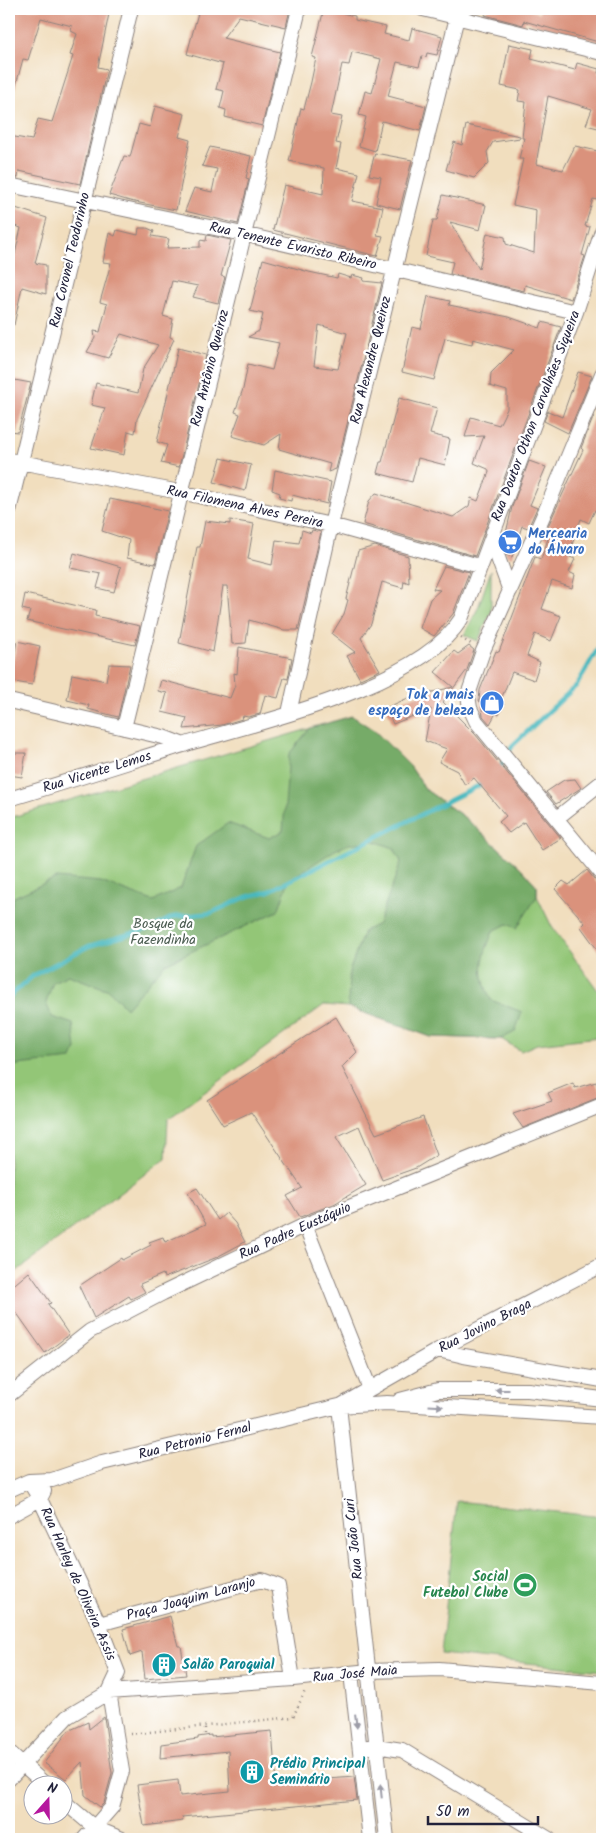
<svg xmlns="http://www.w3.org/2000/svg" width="611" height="1848" font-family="Kalam,sans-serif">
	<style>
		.green { fill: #93c677; stroke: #5a7459 }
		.forest { fill: #76ab68; stroke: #4c6652 }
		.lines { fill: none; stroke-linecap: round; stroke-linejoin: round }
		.stream { stroke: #48b8be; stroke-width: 4.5 }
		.building { fill: #da927c; fill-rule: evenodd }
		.minor-casing { stroke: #8a807c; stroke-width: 16 }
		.path { stroke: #8a807c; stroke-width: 2.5; stroke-dasharray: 1 4; stroke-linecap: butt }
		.minor { stroke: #fff; stroke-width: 14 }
		.oneway { fill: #9c9ca7 }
		.labels { text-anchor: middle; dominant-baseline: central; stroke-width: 4.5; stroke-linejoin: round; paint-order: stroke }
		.street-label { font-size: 14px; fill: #22223b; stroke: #fff }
		.shop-label { font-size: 14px; font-weight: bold; fill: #366cbe; stroke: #fff; text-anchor: start }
		.park-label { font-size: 14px; fill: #4a5b50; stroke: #fff }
		.leisure-label { font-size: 14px; font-weight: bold; fill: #27864d; stroke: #fff; text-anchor: end }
		.culture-label { font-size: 14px; font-weight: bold; fill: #0d838f; stroke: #fff; text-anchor: start }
	</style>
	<rect width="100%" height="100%" fill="#fff"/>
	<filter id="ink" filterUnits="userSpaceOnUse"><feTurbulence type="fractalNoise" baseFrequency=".02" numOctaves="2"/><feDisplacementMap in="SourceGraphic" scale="10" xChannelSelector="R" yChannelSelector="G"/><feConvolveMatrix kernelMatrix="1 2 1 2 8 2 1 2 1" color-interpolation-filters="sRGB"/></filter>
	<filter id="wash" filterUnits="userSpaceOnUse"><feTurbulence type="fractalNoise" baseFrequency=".0096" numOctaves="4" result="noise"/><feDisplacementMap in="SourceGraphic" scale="20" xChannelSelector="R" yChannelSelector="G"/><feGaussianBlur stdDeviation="1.12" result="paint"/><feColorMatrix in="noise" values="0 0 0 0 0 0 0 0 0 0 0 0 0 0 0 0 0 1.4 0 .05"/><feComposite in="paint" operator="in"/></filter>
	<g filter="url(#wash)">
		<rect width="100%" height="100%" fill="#f1debe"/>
		<path class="green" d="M491,570V612L478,641L464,635L478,608Z
			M352,716L375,731L410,766L426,790L464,817L521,868L537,886V896L552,927L602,996V1028L599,1037L537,1044L521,1051L501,1039L431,1037L348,1007L324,1005L168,1119L166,1158L9,1277V818Z
			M457,1501L602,1517V1671L441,1654Z"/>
		<path class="forest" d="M352,716L375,731L410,766L426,790L464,817L521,868L537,886V896L517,928L507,924L493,931C482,959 477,971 491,1000L522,1012L515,1032L501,1039L431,1037L348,1007L349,972L364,931L378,924L401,862L394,848L374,841L349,844L335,850L289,880L278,911L165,964L126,1008L109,990L68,975L53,982L46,1003L52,1017L73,1024L76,1049L72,1059L9,1066V911L14,897L56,878L101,882L153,901L181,888L196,846L228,823L269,838L283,831L289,754L310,728Z"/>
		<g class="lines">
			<path class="stream" d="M499,769L513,745L577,685L602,641
				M9,997L34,975L89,946L154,927L173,917L211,913L246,897L269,891L484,783"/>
		</g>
		<g id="blocks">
			<path class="building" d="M13,9H110L98,67L107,69L80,184L19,171L18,178L9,176V136L32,140L38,119L52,122L73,56L70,55L77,34L71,31L72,26L41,18L28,60L23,59L13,96H9V27Z
				M199,9H290L286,27L239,16L223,38L280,52L262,126L225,117L226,110L220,108L224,91L216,89L223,64L187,54Z
				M324,9L355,16V20L386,27L384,34L409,40L412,28L442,36L437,55L427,53L426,57L422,56L419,67L397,62L388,96L426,106L420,131L382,121L375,151L359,146L366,117L359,115L365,91L372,93L381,59L352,52L349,65L342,64L331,115L342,117L336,143L341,144L336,168L359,173L352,201L383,207L377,235L383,236L377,256L273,230L284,185L323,194L324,168L289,161L301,108L304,109L311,82L316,58L312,57Z
				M487,9H527L539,13L540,9H602V43L524,21L523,25L485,15Z
				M509,44L533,49L531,59L575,70L577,63L599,69L598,73L602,75V129L586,125L592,109L548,96L536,164L563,170L575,146L602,152V201L593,199L585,226L590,227L582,255L585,256L571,299L525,285L524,291L450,274L453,262L426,256L433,220H437L443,195L486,205L480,230L450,222L479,269L487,233L505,237L506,244L534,253L536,210L513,205L523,159H519L524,138H522L526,102L518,101L520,90L501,86Z
				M155,106L185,114L179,137L190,140L176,210L130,201L109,195L124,156L130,157L139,124L150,127Z
				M466,125L520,136V138L493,142L487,152L489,163L474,178L446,170L454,142L462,145Z
				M210,147L251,156L246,178L249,179L238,224L185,211L194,188L212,192L217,169L202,166Z
				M375,153L412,160L400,209L376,203L381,177L369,175Z
				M9,206L47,218L35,263L46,265V294L22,287L14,325H9V252L15,254L21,228L12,225Z
				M139,228H147L154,231L152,236L169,239L167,248L200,247V240L206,241L207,235L231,240L221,276L225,277L218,303L193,297L198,286L172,281L163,316L173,319L170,337L174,339L137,419L135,433L128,431L124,455L91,448L105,408L91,405L96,383L138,393L143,369L158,345L121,334L108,358L87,352L95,338L94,331L100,332L107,304L100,302L111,263L103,262L109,233L115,236L117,230L138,235Z
				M263,259L309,272L337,278L338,274L351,278L352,275L364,278L363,281L382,283L336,469L328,472L330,464L279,449L281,434L264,445L232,436L240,414L235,412L243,389L248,364L272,370L279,343L248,337L259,331L263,314L250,311ZM319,325L347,333L338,369L314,366Z
				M428,296L450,301L449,305L509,317L540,328L542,322L561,327L475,556L363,524L369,501L376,493L453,517L469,506L471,498L478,501L489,472L488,469L474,463L484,436L465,437L471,417L499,425L507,409V391L490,386L491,373L514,350L473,339L472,344L445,338L434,380L402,372L412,327L421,329Z
				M178,348L206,355L179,467L161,463L167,445L157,442Z
				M578,372L592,376L568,433L544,421L548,411L562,417Z
				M9,379L31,383L18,432L9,431Z
				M602,396V514L595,510L589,523L581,519L568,556L575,559L569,572L575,575L572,588L552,581L542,609L561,616L551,641L535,634L527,656L540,662L534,680L512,672L500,702L504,704L499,715L496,713L490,724L483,716L481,702L479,701L480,690L496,651L499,652L535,557L541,559L548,539L543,537L583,450L581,448Z
				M399,398L437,408L430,434L450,439L445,465L418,458L412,482L377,473L380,462H382Z
				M221,458L251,465L245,491L214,482Z
				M529,461L546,467L530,505L537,508L528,528L522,526L512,557L506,555L504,542L512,507Z
				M275,470L331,482L327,504L292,495L291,501L279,498L280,493L272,490Z
				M110,499L168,511L155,564L127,558L129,540L102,531Z
				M230,520L254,524L248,559L272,565L276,540L299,543L302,530L311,533L312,530L321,532L298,630H284L249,620L246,643L232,644L227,586H223L213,652L179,643L197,547H200L205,521L230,524Z
				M375,546L408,556L409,583L404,581L403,588L382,582L371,624L361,638L380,670L360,679L347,656L355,652L332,634L344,614L348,600L346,599L358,551Z
				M74,553L121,567L114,592L97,588L101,574L70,568Z
				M444,566L469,572L453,614L434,636L420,628L430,599L440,590L433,589Z
				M25,594L96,610L95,616L140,626L135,645L27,621L30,611L22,609Z
				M17,641L40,646L32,685L9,681Z
				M469,646L474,650L467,670L443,702L475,734L561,838L542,850L524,822L509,833L499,822L506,816L474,778L465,785L457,771L439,762L447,749L425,741L431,709L393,724L386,708L408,698L453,687L435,672L454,651L458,654Z
				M239,647L292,658L288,679L284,678L278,698L265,695L260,714L248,717L243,716L242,719L222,725L184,729L187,718L162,712L167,693L158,691L161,680L230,698L235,685L234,673L237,674Z
				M109,664L130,665L118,717L88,709L89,705L67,700L72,674L106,681Z
				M9,753H26L22,777L9,775Z
				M575,779L581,788L556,804L546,792L564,780Z
				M587,870L602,889V956L581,927L585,923L555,889L563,881L569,885Z
				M336,1017L357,1052L342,1067L376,1134L423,1117L437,1155L416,1168L382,1180L359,1126L336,1137L366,1185L334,1204L300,1217L287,1196L302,1188L251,1112L223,1125L207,1100Z
				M596,1082L602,1096L523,1128L513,1114L552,1101L548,1093L573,1083L575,1088Z
				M197,1188L218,1220L226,1213L235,1223L245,1242L215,1258L164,1278L163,1274L140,1284L145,1292L131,1299L129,1296L94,1318L79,1286L121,1258L122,1260L151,1245L149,1242L163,1237L165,1242L206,1224L188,1193Z
				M29,1272L51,1303L48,1304L69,1335L45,1353L16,1312L9,1317V1289Z
				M170,1616L178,1646H181L186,1675L145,1679L142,1652L130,1656L123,1629Z
				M104,1717L112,1773L104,1803L100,1807L85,1795L82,1762L66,1779L44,1763L68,1731L88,1722L89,1729Z
				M272,1731L276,1783L354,1777L357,1800L182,1817L183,1821L144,1826L137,1785L178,1780L180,1796L230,1791L228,1751L160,1758L161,1744L198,1739V1737L211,1735V1737Z"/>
		</g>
	</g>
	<g filter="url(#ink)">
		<use href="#blocks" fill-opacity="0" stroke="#8a807c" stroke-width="1"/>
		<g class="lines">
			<defs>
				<path id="minor" d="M423,9L602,53
					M9,185L243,234L576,312
					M602,374L548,505L483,651L468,695L470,708L476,721L602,874
					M9,460L180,492L331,525L479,566
					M9,511L131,9
					M493,532L497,555L510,591
					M9,701L163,737L184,745
					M289,713L331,525L459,9
					M124,728L299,9
					M9,799C67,782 125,763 183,745C258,722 419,687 461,619L576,312L602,231
					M557,818L602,782
					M305,1225L370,1389
					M438,1350L464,1356L602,1380
					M9,1395L90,1331L163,1293L305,1225L602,1105
					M400,1400L438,1390H528L602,1399
					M342,1405L438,1350L602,1265
					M339,1406L387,1839
					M29,1481L40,1499L99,1624L118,1673L109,1692L122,1771L112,1807L84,1839
					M9,1490L29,1481L52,1480L102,1463L339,1406L387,1403L602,1417
					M9,1516L40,1499L44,1491
					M99,1624L262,1580L278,1586L293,1679
					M351,1673L370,1839
					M360,1748L376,1746L402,1750L549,1839
					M9,1752L47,1786
					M9,1779L67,1717L109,1692L293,1679L369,1671L439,1669L602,1683
					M62,1800L95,1828L122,1839"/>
			</defs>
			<use href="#minor" class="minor-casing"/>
			<path class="path" d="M461,638L471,644
				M205,1728V1735
				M130,1734L293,1717L305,1691"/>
			<use href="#minor" class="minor"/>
		</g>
		<defs><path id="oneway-solid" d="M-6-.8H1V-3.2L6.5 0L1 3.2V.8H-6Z" transform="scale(1.25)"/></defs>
		<g class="oneway">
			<use href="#oneway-solid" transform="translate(502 1390) rotate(180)"/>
			<use href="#oneway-solid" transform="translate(436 1406) rotate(4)"/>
			<use href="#oneway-solid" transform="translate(356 1721) rotate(83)"/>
			<use href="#oneway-solid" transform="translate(381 1791) rotate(-96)"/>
		</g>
	</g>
	<defs>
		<symbol id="supermarket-disc" viewBox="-11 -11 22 22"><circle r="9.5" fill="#3f7fe0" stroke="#fff"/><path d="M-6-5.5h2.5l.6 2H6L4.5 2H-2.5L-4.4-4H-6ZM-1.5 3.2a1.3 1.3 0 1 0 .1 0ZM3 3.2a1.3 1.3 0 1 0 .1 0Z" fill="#fff"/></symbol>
		<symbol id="shop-disc" viewBox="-11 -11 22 22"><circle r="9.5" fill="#3f7fe0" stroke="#fff"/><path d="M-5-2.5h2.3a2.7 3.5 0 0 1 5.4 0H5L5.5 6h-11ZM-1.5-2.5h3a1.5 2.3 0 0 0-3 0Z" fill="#fff"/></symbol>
		<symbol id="stadium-disc" viewBox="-11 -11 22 22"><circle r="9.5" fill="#2e9e5b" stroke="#fff"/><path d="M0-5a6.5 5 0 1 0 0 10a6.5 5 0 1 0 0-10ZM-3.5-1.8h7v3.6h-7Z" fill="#fff"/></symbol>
		<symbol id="building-disc" viewBox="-11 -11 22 22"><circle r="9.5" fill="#0f9aa8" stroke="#fff"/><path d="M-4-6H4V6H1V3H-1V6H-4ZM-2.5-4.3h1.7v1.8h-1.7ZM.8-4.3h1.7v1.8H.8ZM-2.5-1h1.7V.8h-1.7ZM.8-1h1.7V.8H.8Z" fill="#fff"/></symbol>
	</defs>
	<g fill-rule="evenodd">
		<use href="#supermarket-disc" x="496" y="528" width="28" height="28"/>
		<use href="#shop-disc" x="478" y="689" width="28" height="28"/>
		<use href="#stadium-disc" x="511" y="1571" width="28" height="28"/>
		<use href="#building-disc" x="150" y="1651" width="28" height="28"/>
		<use href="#building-disc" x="238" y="1758" width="28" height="28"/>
	</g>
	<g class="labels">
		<g class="street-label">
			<text transform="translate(293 246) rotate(13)">Rua Tenente Evaristo Ribeiro</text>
			<text transform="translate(70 260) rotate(-77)">Rua Coronel Teodorinho</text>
			<text transform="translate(371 360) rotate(-76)">Rua Alexandre Queiroz</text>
			<text transform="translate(210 368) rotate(-76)">Rua Antônio Queiroz</text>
			<text transform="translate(536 416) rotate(-69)">Rua Doutor Othon Carvalhães Siqueira</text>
			<text transform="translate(245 507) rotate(12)">Rua Filomena Alves Pereira</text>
			<text transform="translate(97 772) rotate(-17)">Rua Vicente Lemos</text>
			<text transform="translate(295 1231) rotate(-24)">Rua Padre Eustáquio</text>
			<text transform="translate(485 1326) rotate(-27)">Rua Jovino Braga</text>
			<text transform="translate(195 1441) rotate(-14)">Rua Petronio Fernal</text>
			<text transform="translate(354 1539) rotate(-96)">Rua João Curi</text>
			<text transform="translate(78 1584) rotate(66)">Rua Harley de Oliveira Assis</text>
			<text transform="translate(191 1599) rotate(-15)">Praça Joaquim Laranjo</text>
			<text transform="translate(355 1674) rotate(-5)">Rua José Maia</text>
		</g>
		<g class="shop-label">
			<text x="528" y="534">Mercearia<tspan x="528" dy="16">do Álvaro</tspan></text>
			<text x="474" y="695" text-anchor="end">Tok a mais<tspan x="474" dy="16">espaço de beleza</tspan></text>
		</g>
		<g class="park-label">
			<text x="163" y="924">Bosque da<tspan x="163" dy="16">Fazendinha</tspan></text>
		</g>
		<g class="leisure-label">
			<text x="508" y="1577">Social<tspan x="508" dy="16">Futebol Clube</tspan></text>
		</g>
		<g class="culture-label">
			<text x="182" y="1665">Salão Paroquial</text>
			<text x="270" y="1764">Prédio Principal<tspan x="270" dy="16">Seminário</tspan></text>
		</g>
	</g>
	<rect width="611" height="1848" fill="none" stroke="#fff" stroke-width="30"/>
	<g transform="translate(48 1800) rotate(20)"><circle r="24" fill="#ffffff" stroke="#a7a7b1"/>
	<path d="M0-4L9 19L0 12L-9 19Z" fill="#b5179e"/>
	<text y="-8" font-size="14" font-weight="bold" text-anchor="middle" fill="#22223b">N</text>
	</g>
	<path d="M428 1816v8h110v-8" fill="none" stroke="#22223b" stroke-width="2.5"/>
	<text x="436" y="1816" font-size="15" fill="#22223b" stroke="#ffffff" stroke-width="4" paint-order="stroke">50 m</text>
</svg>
